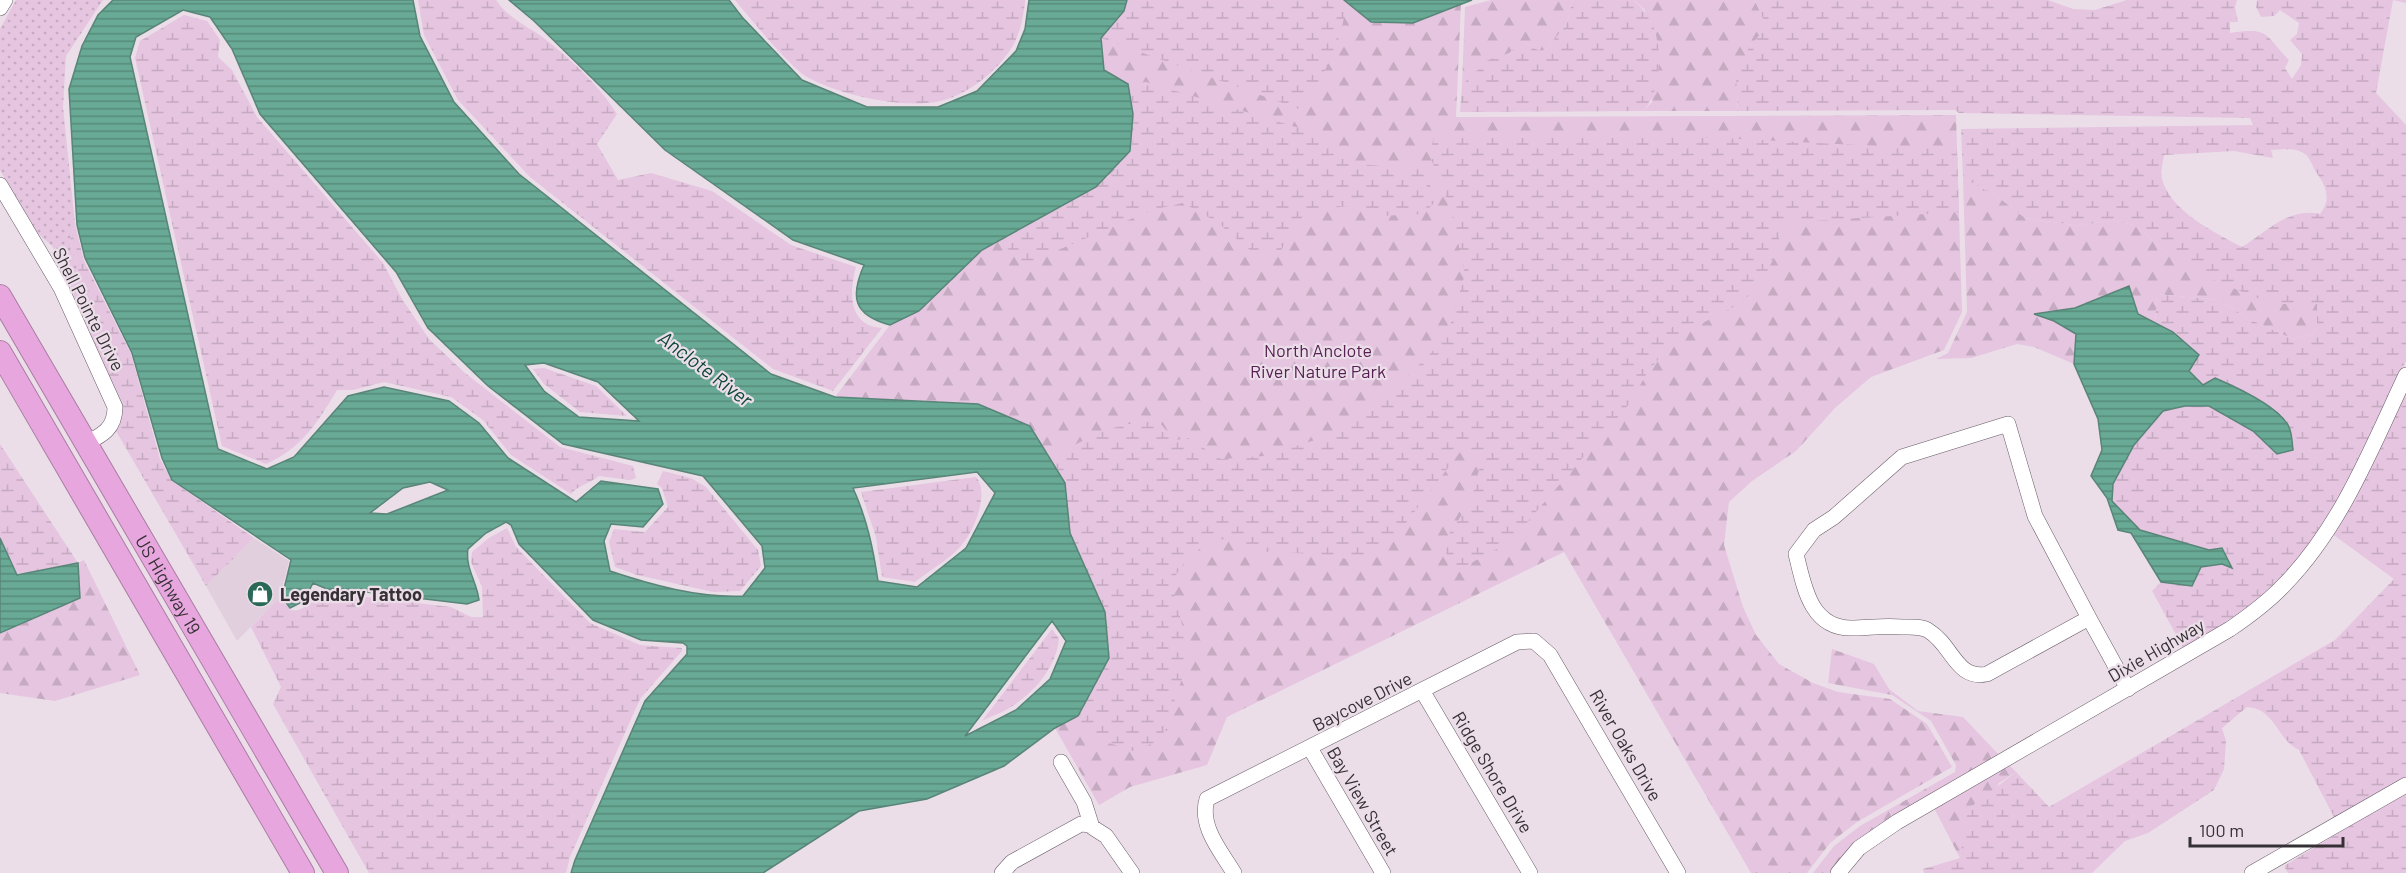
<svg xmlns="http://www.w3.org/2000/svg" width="2406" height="873" font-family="Barlow,sans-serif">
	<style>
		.built { fill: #e1cfde }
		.green { fill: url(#green-dots) }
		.forest { fill: url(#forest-firs) }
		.wetland { fill: url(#wetland-marsh); fill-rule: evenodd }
		.water { fill: url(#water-rules); stroke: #598578; stroke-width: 1.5; fill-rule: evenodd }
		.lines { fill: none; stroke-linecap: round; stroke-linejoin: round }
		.minor-casing { stroke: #685d66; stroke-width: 16 }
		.highway-casing { stroke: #a97da2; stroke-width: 24 }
		.minor { stroke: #fff; stroke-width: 15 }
		.highway { stroke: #e7a7de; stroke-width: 22 }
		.labels { text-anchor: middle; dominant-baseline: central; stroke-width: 4.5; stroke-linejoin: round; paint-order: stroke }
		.street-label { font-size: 18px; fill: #353034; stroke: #ebdee9 }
		.park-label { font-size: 18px; fill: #582153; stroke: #ebdee9 }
		.poi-label { font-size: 18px; font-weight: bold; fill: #353034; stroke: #ebdee9; text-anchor: start }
		.water-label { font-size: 20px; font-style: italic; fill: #0d4738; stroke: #ebdee9 }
	</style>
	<defs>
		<pattern id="green-dots" width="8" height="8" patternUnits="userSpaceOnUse" patternTransform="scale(1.5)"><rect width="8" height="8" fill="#e5c5e0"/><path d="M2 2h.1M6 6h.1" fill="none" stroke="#c5aac1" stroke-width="1.8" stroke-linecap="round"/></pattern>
		<pattern id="forest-firs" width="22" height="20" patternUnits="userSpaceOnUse" patternTransform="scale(1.5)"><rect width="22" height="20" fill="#e5c5e0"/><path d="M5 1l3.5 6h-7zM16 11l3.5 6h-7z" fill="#c5aac1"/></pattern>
		<pattern id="wetland-marsh" width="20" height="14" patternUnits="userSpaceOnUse" patternTransform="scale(1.5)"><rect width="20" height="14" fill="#e5c5e0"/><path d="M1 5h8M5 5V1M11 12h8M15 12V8" fill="none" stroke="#c5aac1"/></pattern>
		<pattern id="water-rules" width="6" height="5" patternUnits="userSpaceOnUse" patternTransform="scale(1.5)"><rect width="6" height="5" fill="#68aa95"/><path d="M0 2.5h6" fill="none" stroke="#568b7a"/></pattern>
	</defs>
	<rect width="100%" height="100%" fill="#ebdee9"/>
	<path class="built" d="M254,538L289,561L280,597L237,641L206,586Z"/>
	<path class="green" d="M16,0H103L66,56L63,107L75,224L70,240L85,294L78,307L63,265L52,246L33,229L0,170V29Z"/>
	<path class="forest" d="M1127,0H1344L1371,22L1413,23L1461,3L1456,117L1956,115L1962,312L1944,350L1871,377L1835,408L1796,451L1752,481L1729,502L1724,545L1743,607L1756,635L1779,664L1813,683L1838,692L1890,699L1927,724L1952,767L1857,822L1830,843L1807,873H1751L1564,552L1227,717L1207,765L1130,787L1099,805L1055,728L1078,716L1081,561L1070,533L1065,483L1030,426L978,404L835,397L890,325L919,311L982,250L1096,187L1104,70L1101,38L1124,11Z
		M1491,0H1573L1566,25L1546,50H1538L1523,41L1520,47L1462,85L1465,7Z
		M1634,0H1755C1757,7 1763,15 1764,22C1766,35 1752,40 1748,50C1739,70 1735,90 1738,111H1643L1652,102L1645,10Z
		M1963,178L1997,196L2025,218L2080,226L2111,220L2134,225L2168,253L2272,304H2317V328L2312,334L2293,339L2249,319L2219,300L2157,294L2155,322L2138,314L2129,286L2075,308L2035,314L2054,321L2076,334L2074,364L2034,347L2017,344L1971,358L1936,359L1948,353L1967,312Z
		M84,560L140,675L55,701L0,693V634L80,598L78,563Z
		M1832,649L1874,664L1889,689L1918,711L1963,717L2000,756L1831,873H1813L1834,846L1860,826L1955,772L1956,765L1931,721L1892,695L1828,683Z
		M2008,764L2016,772L1999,783L1963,845L1960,858L1934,808Z"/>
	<path class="wetland" d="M418,0H496C510,21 531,27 550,43C574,62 601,88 617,114L597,144L618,180L651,173L712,191L791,245L856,267C849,291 848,326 882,328L833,391L773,369L530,177L458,100L424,35Z
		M735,0H1025V3C1023,18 1020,34 1012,47C997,72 965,97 936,102C898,108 840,95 807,77C792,69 747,15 735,0Z
		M1127,0H1344L1346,2C1343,42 1324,78 1299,109L1101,38L1124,11Z
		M1573,0H1634C1642,8 1649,16 1653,26C1663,49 1661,94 1643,111L1460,112L1462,85L1488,60L1509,53L1523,41L1538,50H1546L1566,25Z
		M1755,0H2048L2073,9L2095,10L2127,0H2237L2235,7L2238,22H2230V33C2271,27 2264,35 2289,60L2285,68L2292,79L2301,65L2302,54L2290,40L2297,34L2299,23L2280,10L2274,16L2261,17L2256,7L2257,0H2406V3L2393,0L2376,93L2406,125V361L2355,469L2334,507L2310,544L2279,582L2252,606L2184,649L2152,591L2161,582L2192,586L2201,567L2222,564L2231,568L2222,548L2209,550L2140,530L2112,501L2113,484L2134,445L2163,411L2185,406H2209L2253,431L2277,454L2293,450L2203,385L2189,371L2173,332L2155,322L2157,294L2219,300L2249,319L2293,339L2312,334L2317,328V304H2272L2211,279L2168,253L2134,225L2111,220L2080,226L2025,218L1997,196L1963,178L1961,129L2253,125L2250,118L1959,113L1955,110L1738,111L1736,76L1749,47L1763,31L1764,21ZM2271,150C2279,150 2291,148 2299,151C2310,154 2311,164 2316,172C2326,186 2332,199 2320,214C2288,207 2267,232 2242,247C2214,232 2171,212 2162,179C2160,172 2163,162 2164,155L2234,151L2273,158Z
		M184,15L207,21L220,40L218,57L232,70L257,117L383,263L402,299L429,339L465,373L560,447L633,466L636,478L631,480L599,476C590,483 577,486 571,494L511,455L483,420L451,397L384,382L353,390H337C318,422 302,448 266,464L222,446L135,58L140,41Z
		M1146,82L1313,132L1356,164L1397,167L1424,165L1435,202L1423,214L1381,216L1348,206L1306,211L1278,255L1251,251L1217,222L1183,203L1152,210L1023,265L1000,240C1039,219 1105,190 1129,153C1138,138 1131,101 1128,84Z
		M1434,135L1700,137L1957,150L1959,212L1777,223L1780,247L1758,288L1737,305L1678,336L1647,373L1630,403L1510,542L1458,570L1451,567L1443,543L1471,501L1481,462L1464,447L1386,549L1352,560L1320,554L1249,551L1232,539L1211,540L1187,559L1171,582L1185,636L1187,664L1170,714L1169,725L1156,742L1133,751C1118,745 1103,743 1089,734L1084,737C1070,711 1096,682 1109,658L1081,561L1070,533L1065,483L1051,458C1084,439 1121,419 1159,422L1175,440L1188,438L1221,459L1263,456L1325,437L1377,406L1431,353L1448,333L1465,274L1451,210L1430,156Z
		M75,224L84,261L131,354L160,459L172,481L254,538L206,586L116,431L122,414L114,387L78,307L85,294L70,240Z
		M544,368L596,386L627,416L580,412L544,384L533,369Z
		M2406,388V778L2335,819L2299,750C2277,740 2275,708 2247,707L2222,728L2226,741L2224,769L2214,790L2148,833L2125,841L2092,873H1924L1923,869L1960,858L1968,809L2016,772L2049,807L2335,640L2394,579L2331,533Z
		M0,444L78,563L17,576L0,538Z
		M663,471L691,478L706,487L758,550L761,566L740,591L713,592L637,575L615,567L609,542L614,529L645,532L668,507L662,488L657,484Z
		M976,477C990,493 974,532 960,547C948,560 929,571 915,582L882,577L876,537L861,492Z
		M507,528L516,547L590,623L640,645L682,648V651L640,699L570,857L566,873H369L273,704L281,687L251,627L280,597L290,610C304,613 310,601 315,589L329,595L341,594L451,607L471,617H483L482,587L471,562L472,552L489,538Z
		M1052,629L1059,639C1056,667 1035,692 1011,707C1002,713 991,716 982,721Z
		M2406,792V873H2288L2284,866Z"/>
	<path class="water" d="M113,0H413L420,36L454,102L519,174L771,374L835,397L978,404L1030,426L1065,483L1070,533L1105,612L1109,658L1078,716L1055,728L1004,766L927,799L859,811L763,873H571L575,860L645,701L687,654V646L683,643L641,640L593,620L519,544L511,525L506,522L486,533L468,549C465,568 477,582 479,600L467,604L341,589L329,590L313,583L304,601L290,608L282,597L291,560L172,480L162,458L132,353L85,258L77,225L69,89L82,46L98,15ZM183,10L210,17L232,49L260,114L396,272L428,328L488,386L563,444L703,476L762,546L765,568L743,596C698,598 652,585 610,571L604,541L611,524L643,527L663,504L658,489L601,481L576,502L508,458L479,423L449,401L384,387L348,396L294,457L267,469L218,449L130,57L136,37ZM544,363L598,382L639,421L579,417L544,391L525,365ZM977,472L995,493L966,548L917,587L878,581C873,548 867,519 853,488ZM430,482L448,490L387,514L370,513L403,488ZM1052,621L1066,641L1050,679L1016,710L965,736Z
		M509,0H729L742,17L802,80L867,107H938L977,91L1016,51L1025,29L1029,0H1127L1124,11L1101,38L1104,70L1128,84L1133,114L1130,151L1096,187L982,250L919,311L890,325C853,315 850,297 864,265L793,240L665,150L534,21Z
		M1344,0H1472L1413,23L1371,22Z
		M2129,286L2138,314L2173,332L2199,355L2189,371L2203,385L2215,378C2236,387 2279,406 2289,427C2292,433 2292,443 2293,450L2277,454L2253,431L2209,406H2185L2163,411L2134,445L2113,484L2112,501L2140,530L2209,550L2222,548L2232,568L2222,564L2201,567L2192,586L2161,582L2131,533L2118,530L2107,498L2091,476L2102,450L2098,419L2074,364L2076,334L2054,321L2034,314L2075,308Z
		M0,538L17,575L78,563L80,598L0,633Z"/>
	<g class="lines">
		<defs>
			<path id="minor" d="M0,8L5,0
				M0,185L61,288L115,407C115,428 103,435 86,443
				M2008,424L2035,516L2089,618L1987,674C1956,680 1953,646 1929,631C1922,626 1910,627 1902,627C1884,625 1868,628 1851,628C1810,628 1804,586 1796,554L1814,530L1834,517L1902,457Z
				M2089,618L2128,689
				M1423,692L1530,873
				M1310,748L1383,873
				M1061,762L1084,802L1092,827L1106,836L1132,873
				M1002,873L1012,862L1081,824L1091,825
				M1234,873C1220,850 1199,826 1207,799L1517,642L1534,641L1550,655L1678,873
				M1838,873L1859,848L1897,822L2230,629C2249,616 2268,602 2284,585C2341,527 2372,447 2406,375
				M2252,873L2406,785"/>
			<g id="highway">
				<path id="s1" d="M0,296L337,873"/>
				<path d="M0,352L303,873"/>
			</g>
		</defs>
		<use href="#minor" class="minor-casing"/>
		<use href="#highway" class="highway-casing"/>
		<use href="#minor" class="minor"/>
		<use href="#highway" class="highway"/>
	</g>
	<defs>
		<symbol id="shop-disc" viewBox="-11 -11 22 22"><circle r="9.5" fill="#296956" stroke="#ebdee9"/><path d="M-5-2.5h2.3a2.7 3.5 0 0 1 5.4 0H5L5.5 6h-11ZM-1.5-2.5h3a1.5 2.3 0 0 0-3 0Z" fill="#fff"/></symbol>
	</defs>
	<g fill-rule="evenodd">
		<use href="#shop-disc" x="245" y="579" width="30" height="30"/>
	</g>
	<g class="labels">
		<g class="street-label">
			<text transform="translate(89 309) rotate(63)">Shell Pointe Drive</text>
			<text stroke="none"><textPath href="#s1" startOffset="334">US Highway 19</textPath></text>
			<text transform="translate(2156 650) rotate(-30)">Dixie Highway</text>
			<text transform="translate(1362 701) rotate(-27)">Baycove Drive</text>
			<text transform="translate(1626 745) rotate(60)">River Oaks Drive</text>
			<text transform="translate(1493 772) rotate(59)">Ridge Shore Drive</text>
			<text transform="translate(1363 801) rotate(60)">Bay View Street</text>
		</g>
		<g class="park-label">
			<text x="1318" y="350">North Anclote<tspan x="1318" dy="21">River Nature Park</tspan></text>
		</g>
		<g class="poi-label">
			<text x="280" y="594">Legendary Tattoo</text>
		</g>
		<g class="water-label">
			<text transform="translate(706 368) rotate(37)">Anclote River</text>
		</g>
	</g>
	<path d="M2190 837v9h153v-9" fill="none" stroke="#353034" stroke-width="3"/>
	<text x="2199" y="837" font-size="18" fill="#353034" stroke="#ebdee9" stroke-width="4.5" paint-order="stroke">100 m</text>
</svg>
